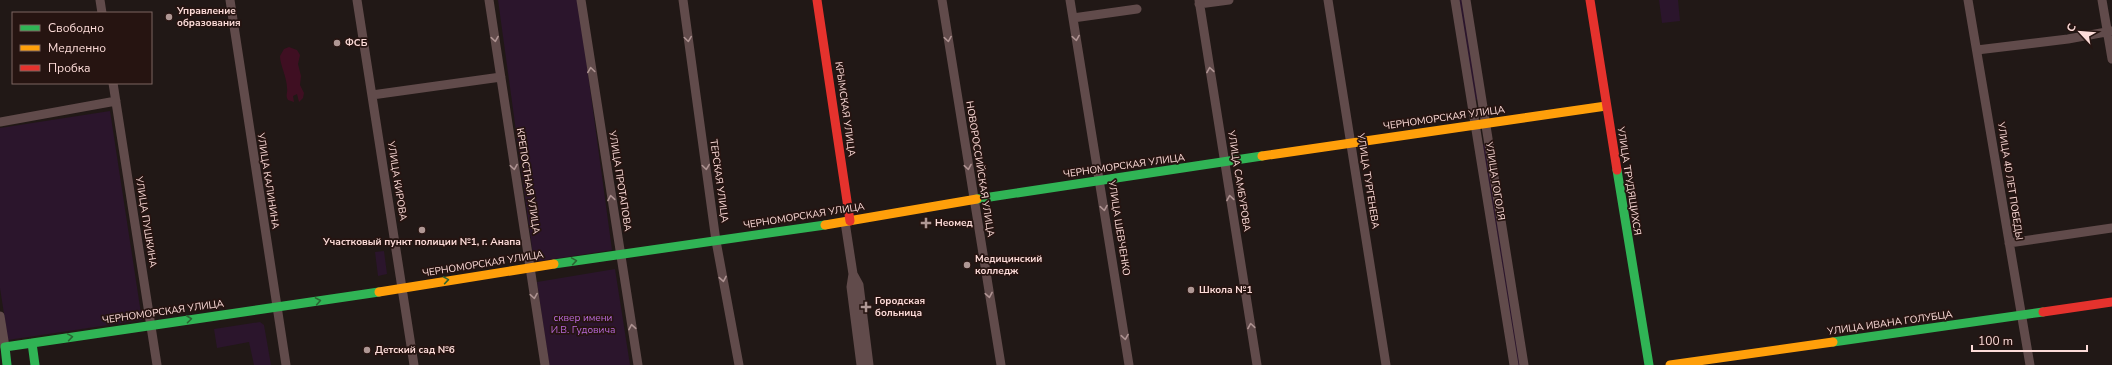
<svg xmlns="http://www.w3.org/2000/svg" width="2112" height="365" font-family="'Nunito Sans',sans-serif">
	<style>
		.green { fill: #2b152c }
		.water { fill: #3f0f22 }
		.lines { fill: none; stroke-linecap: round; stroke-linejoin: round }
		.street { stroke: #614b4b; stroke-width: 9 }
		.fast { stroke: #30b455; stroke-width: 9 }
		.slow { stroke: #ff9f0a; stroke-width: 9 }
		.jam { stroke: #e5322d; stroke-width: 9 }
		.oneway { stroke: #ae9392 }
		.oneway2 { stroke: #2b6433 }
		.poi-dot { fill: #af9794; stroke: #261411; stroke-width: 1.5 }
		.labels { text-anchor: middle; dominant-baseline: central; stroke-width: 3.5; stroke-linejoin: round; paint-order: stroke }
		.poi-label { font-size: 10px; font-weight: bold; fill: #fcdbd8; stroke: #261411; text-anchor: start }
		.street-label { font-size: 10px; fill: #fcdbd8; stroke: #261411 }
		.park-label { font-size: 10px; fill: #b868d8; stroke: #261411 }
	</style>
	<rect width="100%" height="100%" fill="#211816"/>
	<path class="green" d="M498,0H578L612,250L534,262Z
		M1458,0H1464L1480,99L1474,100Z
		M1659,0H1678L1680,21L1662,23Z
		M110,111L142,320L8,340L0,288V128Z
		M1487,144L1522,365H1515L1480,145Z
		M384,251L387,274L378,276L375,252Z
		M615,269L630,365H549L537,282Z
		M260,322L264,325L271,365H254L249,342L217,348L214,329Z"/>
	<path class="water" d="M289,47L297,50L300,55L298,64L301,76L300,85L304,93L303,98L299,102L297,94L293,96L294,102L288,100C285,95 288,93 287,88C287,77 280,65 280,56L284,49Z"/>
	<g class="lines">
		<path class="street" d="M100,0L102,13
			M230,0L286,365
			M357,0L414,365
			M489,0L545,365
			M581,0L638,365
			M683,0L716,241L739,365
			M942,0L1001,365
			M1070,0L1129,365
			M1199,0L1257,365
			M1328,0L1386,365
			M1455,0L1514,365
			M1466,0L1524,365
			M1968,0L2030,365
			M2102,0L2112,59
			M1199,4L1229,0
			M1073,18L1137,9
			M1977,50L2068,39L2112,31
			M113,83L157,365
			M372,95L501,77
			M0,122L116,101
			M845,222L853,274L851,287L861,365
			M2009,243L2112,228
			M853,274L859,285L869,365
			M0,316L5,347"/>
		<path class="fast" d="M1617,170L1649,365
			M977,199L1262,156
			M554,264L825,225
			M1833,342L2043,312
			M32,343L35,365
			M7,365L5,347L379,292"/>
		<path class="slow" d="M1262,156L1606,106
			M825,225L977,199
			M379,292L554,264
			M1670,365L1833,342"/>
		<path class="jam" d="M817,0L850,221
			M1590,0L1617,170
			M2043,312L2112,302"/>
	</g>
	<defs><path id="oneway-chevron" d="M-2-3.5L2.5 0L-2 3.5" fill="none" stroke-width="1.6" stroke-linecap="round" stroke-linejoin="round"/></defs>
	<g class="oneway">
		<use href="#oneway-chevron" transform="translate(1076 38) rotate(81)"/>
		<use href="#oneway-chevron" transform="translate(495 39) rotate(81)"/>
		<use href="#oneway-chevron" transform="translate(688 39) rotate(82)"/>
		<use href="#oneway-chevron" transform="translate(948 39) rotate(81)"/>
		<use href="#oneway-chevron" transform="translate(591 70) rotate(-98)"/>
		<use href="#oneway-chevron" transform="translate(1210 70) rotate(-99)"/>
		<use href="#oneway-chevron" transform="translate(514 167) rotate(81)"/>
		<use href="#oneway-chevron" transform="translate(706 167) rotate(82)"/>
		<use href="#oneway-chevron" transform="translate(968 167) rotate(81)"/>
		<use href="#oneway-chevron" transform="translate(611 198) rotate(-99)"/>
		<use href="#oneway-chevron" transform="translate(1230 198) rotate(-99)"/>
		<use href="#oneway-chevron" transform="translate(1104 208) rotate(81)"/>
		<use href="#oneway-chevron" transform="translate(723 279) rotate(80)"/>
		<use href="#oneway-chevron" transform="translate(989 295) rotate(80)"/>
		<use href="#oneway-chevron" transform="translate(534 296) rotate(81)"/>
		<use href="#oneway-chevron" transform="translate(1251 326) rotate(-99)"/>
		<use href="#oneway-chevron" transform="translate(632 327) rotate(-100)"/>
		<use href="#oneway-chevron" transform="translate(1125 337) rotate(81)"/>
	</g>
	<g class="oneway2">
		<use href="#oneway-chevron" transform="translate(574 261) rotate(-9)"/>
		<use href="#oneway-chevron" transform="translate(446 280) rotate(-9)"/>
		<use href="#oneway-chevron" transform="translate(318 301) rotate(-10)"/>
		<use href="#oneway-chevron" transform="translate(189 319) rotate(-7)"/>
		<use href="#oneway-chevron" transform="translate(70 337) rotate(-9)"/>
	</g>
	<g class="poi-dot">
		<circle cx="169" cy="17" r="4"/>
		<circle cx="337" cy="43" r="4"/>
		<path d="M924 217h4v4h4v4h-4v4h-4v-4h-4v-4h4z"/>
		<circle cx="422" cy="230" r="4"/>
		<circle cx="967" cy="265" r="4"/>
		<circle cx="1191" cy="290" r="4"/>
		<path d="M864 301h4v4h4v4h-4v4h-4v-4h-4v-4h4z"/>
		<circle cx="367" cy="350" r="4"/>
	</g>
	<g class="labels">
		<g class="poi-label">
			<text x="177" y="11">Управление<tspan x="177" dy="12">образования</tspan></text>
			<text x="345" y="43">ФСБ</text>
			<text x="935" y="223">Неомед</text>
			<text x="422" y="242" text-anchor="middle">Участковый пункт полиции №1, г. Анапа</text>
			<text x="975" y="259">Медицинский<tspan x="975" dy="12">колледж</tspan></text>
			<text x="1199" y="290">Школа №1</text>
			<text x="875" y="301">Городская<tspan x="875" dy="12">больница</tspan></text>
			<text x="375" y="350">Детский сад №6</text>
		</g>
		<g class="street-label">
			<text transform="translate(845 109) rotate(82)">КРЫМСКАЯ УЛИЦА</text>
			<text transform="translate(1444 118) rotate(-8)">ЧЕРНОМОРСКАЯ УЛИЦА</text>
			<text transform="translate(1124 166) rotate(-8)">ЧЕРНОМОРСКАЯ УЛИЦА</text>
			<text transform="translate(980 169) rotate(81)">НОВОРОССИЙСКАЯ УЛИЦА</text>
			<text transform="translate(268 181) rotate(81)">УЛИЦА КАЛИНИНА</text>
			<text transform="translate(397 181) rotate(81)">УЛИЦА КИРОВА</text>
			<text transform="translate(528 181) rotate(81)">КРЕПОСТНАЯ УЛИЦА</text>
			<text transform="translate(620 181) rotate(81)">УЛИЦА ПРОТАПОВА</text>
			<text transform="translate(719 181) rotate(82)">ТЕРСКАЯ УЛИЦА</text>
			<text transform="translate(1239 181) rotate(81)">УЛИЦА САМБУРОВА</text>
			<text transform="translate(1368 181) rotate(81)">УЛИЦА ТУРГЕНЕВА</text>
			<text transform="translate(1495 181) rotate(81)">УЛИЦА ГОГОЛЯ</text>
			<text transform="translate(1629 181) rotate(81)">УЛИЦА ТРУДЯЩИХСЯ</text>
			<text transform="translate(2010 181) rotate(81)">УЛИЦА 40 ЛЕТ ПОБЕДЫ</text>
			<text transform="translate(804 216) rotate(-9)">ЧЕРНОМОРСКАЯ УЛИЦА</text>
			<text transform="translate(146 222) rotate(81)">УЛИЦА ПУШКИНА</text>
			<text transform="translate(1119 228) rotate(81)">УЛИЦА ШЕВЧЕНКО</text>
			<text transform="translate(483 264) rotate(-9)">ЧЕРНОМОРСКАЯ УЛИЦА</text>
			<text transform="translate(163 312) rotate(-8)">ЧЕРНОМОРСКАЯ УЛИЦА</text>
			<text transform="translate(1890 323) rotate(-8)">УЛИЦА ИВАНА ГОЛУБЦА</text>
		</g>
		<g class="park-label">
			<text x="583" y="318">сквер имени<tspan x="583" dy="12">И.В. Гудовича</tspan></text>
		</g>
	</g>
	<rect x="12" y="12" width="140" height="72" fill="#261411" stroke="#7c6461"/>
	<rect x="20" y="25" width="20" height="6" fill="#30b455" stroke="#7c6461"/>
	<text x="48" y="32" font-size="12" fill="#fcdbd8">Свободно</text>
	<rect x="20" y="45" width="20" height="6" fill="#ff9f0a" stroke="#7c6461"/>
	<text x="48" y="52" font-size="12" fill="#fcdbd8">Медленно</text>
	<rect x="20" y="65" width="20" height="6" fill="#e5322d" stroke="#7c6461"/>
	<text x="48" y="72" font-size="12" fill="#fcdbd8">Пробка</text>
	<g transform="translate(2080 32) rotate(296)" stroke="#261411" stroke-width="3" paint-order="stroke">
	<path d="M0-3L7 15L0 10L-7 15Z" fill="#fcdbd8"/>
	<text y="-6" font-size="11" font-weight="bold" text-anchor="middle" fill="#fcdbd8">С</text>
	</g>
	<path d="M1972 345v6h115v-6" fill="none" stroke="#fcdbd8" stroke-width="2"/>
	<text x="1978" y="345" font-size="12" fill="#fcdbd8" stroke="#261411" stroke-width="3" paint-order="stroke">100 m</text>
</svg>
